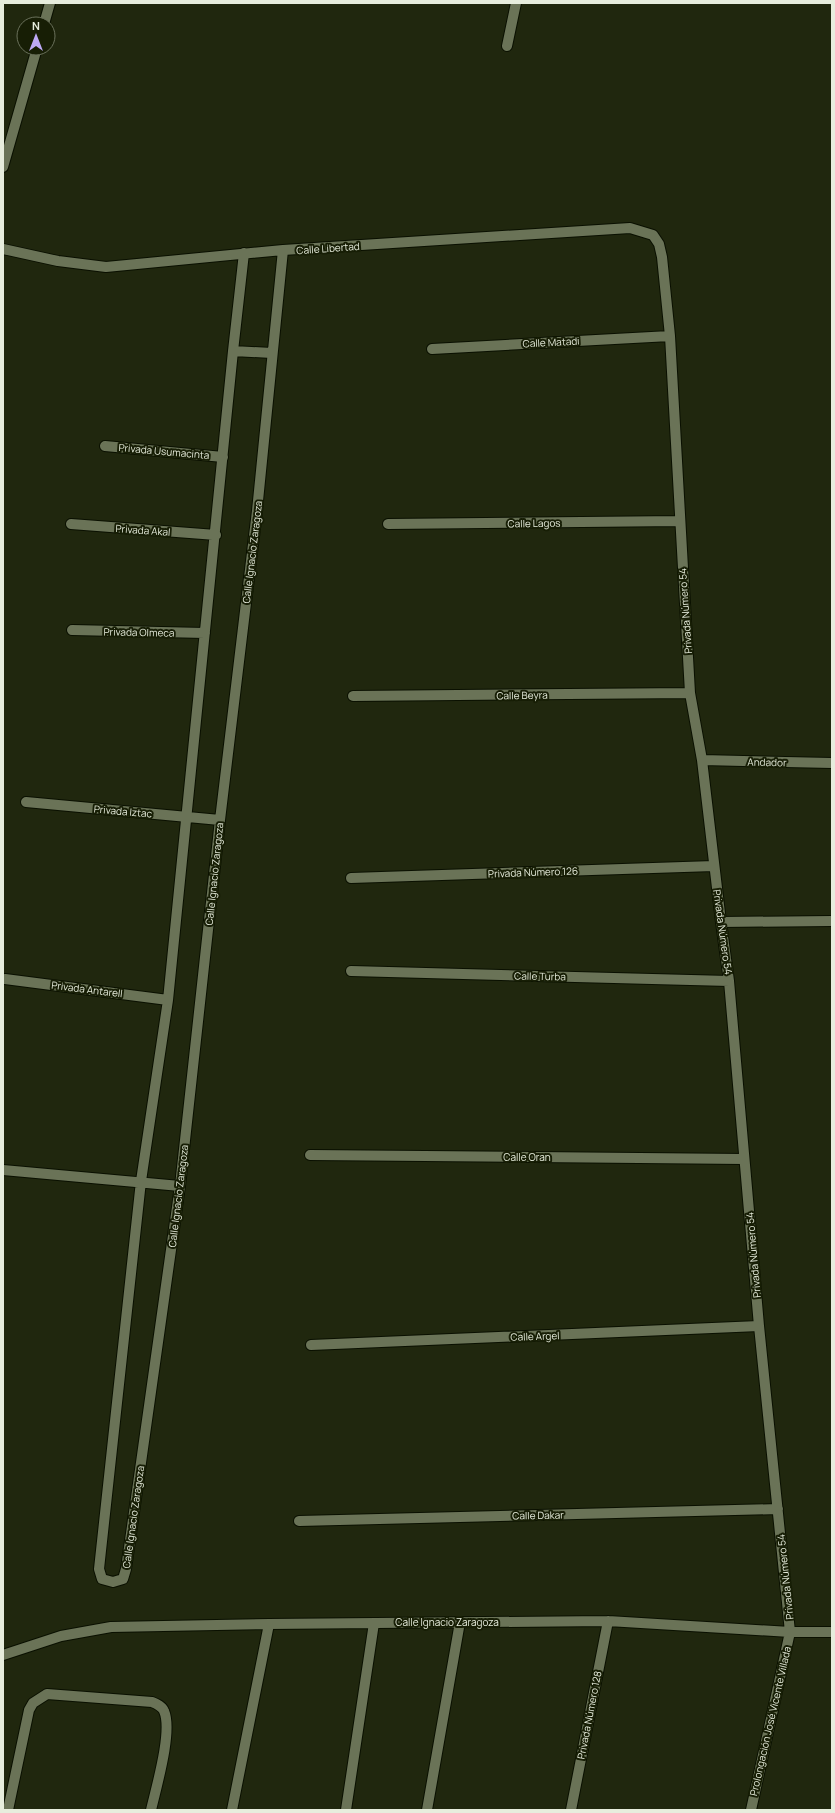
<svg xmlns="http://www.w3.org/2000/svg" width="835" height="1813" font-family="Manrope,sans-serif">
	<style>
		.lines { fill: none; stroke-linecap: round; stroke-linejoin: round }
		.minor-casing { stroke: #0a1000; stroke-width: 12 }
		.minor { stroke: #6a7357; stroke-width: 10 }
		.labels { text-anchor: middle; dominant-baseline: central; stroke-width: 4; stroke-linejoin: round; paint-order: stroke }
		.street-label { font-size: 10px; fill: #e7eddd; stroke: #171e05 }
	</style>
	<rect width="100%" height="100%" fill="#20270e"/>
	<g class="lines">
		<defs>
			<path id="minor" d="M44,24L50,3
				M507,46L516,3
				M3,167L37,48
				M3,249L58,261L106,267L283,250L630,228L653,235L659,244L662,257L670,336L690,693L702,760L721,922L729,981L759,1326L790,1632L751,1810
				M244,253L233,351L168,1000L141,1181L99,1569L102,1579L113,1582L123,1579L126,1569L180,1186L220,820L257,511L283,250
				M432,349L670,336
				M233,351L272,353
				M105,446L223,457
				M71,524L216,535
				M388,524L680,521
				M72,630L205,633
				M353,696L690,693
				M702,760L832,763
				M26,802L220,820
				M351,878L714,866
				M721,922L832,921
				M351,971L729,981
				M5,979L168,1000
				M310,1155L744,1159
				M3,1170L180,1186
				M311,1345L759,1326
				M299,1521L778,1509
				M3,1655L61,1636L111,1627L269,1624L608,1621L790,1632H832
				M8,1810L29,1710L33,1703L47,1694L152,1702C157,1704 162,1706 164,1711C173,1731 156,1788 151,1810
				M232,1810L269,1624
				M346,1810L374,1623
				M427,1810L460,1622
				M571,1810L608,1621"/>
		</defs>
		<use href="#minor" class="minor-casing"/>
		<use href="#minor" class="minor"/>
	</g>
	<g class="labels">
		<g class="street-label">
			<text transform="translate(328 248) rotate(-4)">Calle Libertad</text>
			<text transform="translate(551 342) rotate(-3)">Calle Matadi</text>
			<text transform="translate(164 451) rotate(5)">Privada Usumacinta</text>
			<text transform="translate(534 523) rotate(-1)">Calle Lagos</text>
			<text transform="translate(143 530) rotate(4)">Privada Akal</text>
			<text transform="translate(252 552) rotate(-83)">Calle Ignacio Zaragoza</text>
			<text transform="translate(685 611) rotate(-94)">Privada Número 54</text>
			<text transform="translate(139 632) rotate(1)">Privada Olmeca</text>
			<text transform="translate(522 695) rotate(-1)">Calle Beyra</text>
			<text transform="translate(767 762) rotate(1)">Andador</text>
			<text transform="translate(123 811) rotate(5)">Privada Iztac</text>
			<text transform="translate(533 872) rotate(-2)">Privada Número 126</text>
			<text transform="translate(214 874) rotate(-84)">Calle Ignacio Zaragoza</text>
			<text transform="translate(723 932) rotate(82)">Privada Número 54</text>
			<text transform="translate(540 976) rotate(1)">Calle Turba</text>
			<text transform="translate(87 989) rotate(7)">Privada Antarell</text>
			<text x="527" y="1157">Calle Oran</text>
			<text transform="translate(178 1196) rotate(-83)">Calle Ignacio Zaragoza</text>
			<text transform="translate(753 1255) rotate(-95)">Privada Número 54</text>
			<text transform="translate(535 1336) rotate(-2)">Calle Argel</text>
			<text transform="translate(538 1515) rotate(-1)">Calle Dakar</text>
			<text transform="translate(133 1517) rotate(-82)">Calle Ignacio Zaragoza</text>
			<text transform="translate(785 1577) rotate(-96)">Privada Número 54</text>
			<text x="447" y="1622">Calle Ignacio Zaragoza</text>
			<text transform="translate(589 1715) rotate(-79)">Privada Número 128</text>
			<text transform="translate(770 1721) rotate(-77)">Prolongación José Vicente Villada</text>
		</g>
	</g>
	<rect width="835" height="1813" fill="none" stroke="#e7eddd" stroke-width="8"/>
	<g transform="translate(36 36)"><circle r="19" fill="#171e05" stroke="#6a715b"/>
	<path d="M0-3L7 15L0 10L-7 15Z" fill="#bda9f5"/>
	<text y="-6" font-size="11" font-weight="bold" text-anchor="middle" fill="#e7eddd">N</text>
	</g>
</svg>
